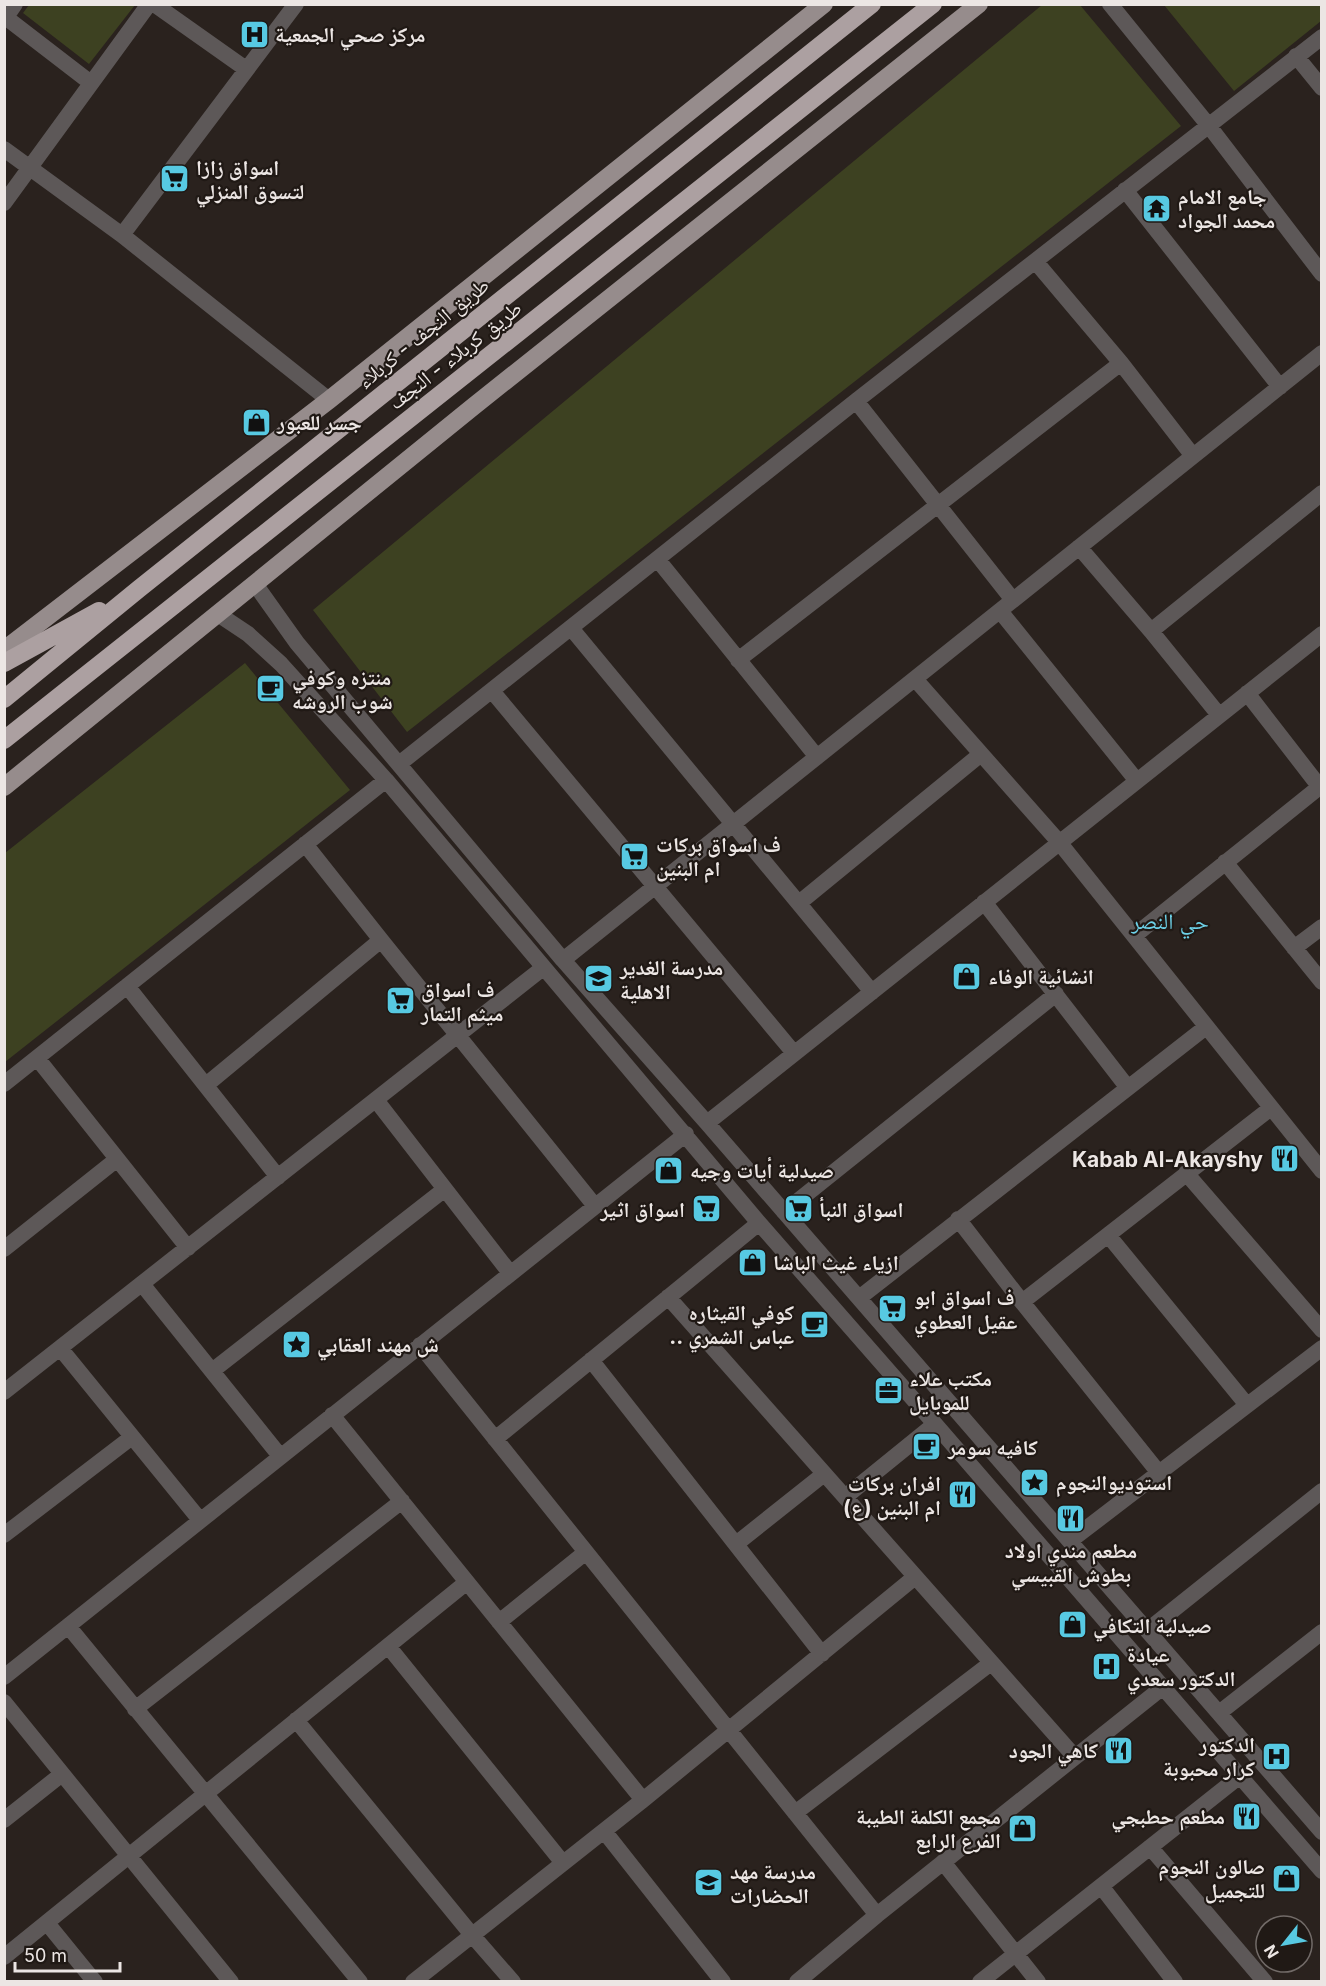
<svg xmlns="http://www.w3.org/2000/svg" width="1326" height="1986" font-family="Inter,'Noto Naskh Arabic',sans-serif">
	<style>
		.green { fill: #3d4121 }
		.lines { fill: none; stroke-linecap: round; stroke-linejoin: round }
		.minor { stroke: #5d5858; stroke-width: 16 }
		.major { stroke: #968c8c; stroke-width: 18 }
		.highway { stroke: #aca0a1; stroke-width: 18 }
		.labels { text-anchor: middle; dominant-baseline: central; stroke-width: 4.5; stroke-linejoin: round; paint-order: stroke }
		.poi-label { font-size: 21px; font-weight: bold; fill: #ece6e4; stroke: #201915; text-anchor: start }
		.street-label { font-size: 21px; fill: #ece6e4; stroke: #201915 }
		.neighbourhood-label { font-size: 22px; fill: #6dd2e9; stroke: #201915 }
	</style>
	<rect width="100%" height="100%" fill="#2a221e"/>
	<path class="green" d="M29,5V4L135,5L89,64L23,13Z
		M1042,5H1080L1181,126L407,732L313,610Z
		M1164,5H1321V21L1234,91Z
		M245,663L350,790L5,1062V853Z"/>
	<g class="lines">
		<path class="minor" d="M154,4L246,69
			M1110,4L1209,126L1322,274
			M4,16L91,83
			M6,17L15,4
			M1296,56L1322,88
			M4,149L122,235L329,400
			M1125,190L1280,387
			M4,203L149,4
			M122,235L296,4
			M1035,261L1121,363L1193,456
			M856,401L1013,600
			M1079,547L1151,631L1219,715
			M658,560L817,757
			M255,584L297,643L563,960L707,1123L1322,1832
			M1000,611L1137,781
			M218,614L248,634L281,664L386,780L759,1223L935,1424L1322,1871
			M571,628L872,992
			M1151,631L1322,493
			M738,660L1121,363
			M915,679L1059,842L1322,1171
			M492,691L794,1053
			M1247,693L1319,786
			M399,764L856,401L1322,37
			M305,844L381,940L595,1206
			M1225,862L1322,982
			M984,902L1128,1088
			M799,903L981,754
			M1134,936L1322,785
			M1294,948L1322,927
			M563,960L1322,353
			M127,986L278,1177
			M37,1058L188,1248
			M4,1084L386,780
			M206,1085L381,940
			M376,1100L510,1273
			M707,1123L1322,634
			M1186,1173L1322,1330
			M784,1212L1056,994
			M958,1219L1022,1302L1159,1473
			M1108,1235L1247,1405
			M4,1249L116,1160
			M142,1284L280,1456
			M668,1297L1075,1757
			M859,1298L1206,1027
			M1022,1302L1271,1108
			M420,1345L877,1915
			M60,1348L200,1520
			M591,1360L822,1654
			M212,1371L445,1189
			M4,1392L543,968
			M332,1415L643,1800
			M495,1439L759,1223
			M845,1497L935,1424
			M4,1535L132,1437
			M1070,1541L1322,1348
			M736,1544L824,1474
			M499,1622L586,1552
			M68,1626L360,1982
			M1148,1630L1322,1491
			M388,1646L563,1863
			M4,1677L686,1134
			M4,1702L231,1982
			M135,1709L402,1501
			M1219,1713L1322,1632
			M296,1720L472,1935L513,1982
			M795,1813L991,1663
			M4,1820L62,1774
			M604,1831L723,1982
			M1150,1847L1265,1982
			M943,1862L1038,1982
			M1101,1886L1175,1982
			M47,1923L95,1982
			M4,1957L467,1582
			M413,1982L643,1800L915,1577
			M797,1982L877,1915L1163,1687
			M980,1982L1240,1776"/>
		<path class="major" d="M4,650L329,400L824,4
			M4,787L474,406L979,4"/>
		<path class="highway" d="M4,663L99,611
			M4,699L140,588L872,4
			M4,740L933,4"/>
	</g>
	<defs>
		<symbol id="hospital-square" viewBox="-11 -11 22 22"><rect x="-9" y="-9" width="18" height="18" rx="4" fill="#57c9e2" stroke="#201915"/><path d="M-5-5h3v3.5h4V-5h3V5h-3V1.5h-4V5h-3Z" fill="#111"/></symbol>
		<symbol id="supermarket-square" viewBox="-11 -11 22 22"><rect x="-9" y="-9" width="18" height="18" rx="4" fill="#57c9e2" stroke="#201915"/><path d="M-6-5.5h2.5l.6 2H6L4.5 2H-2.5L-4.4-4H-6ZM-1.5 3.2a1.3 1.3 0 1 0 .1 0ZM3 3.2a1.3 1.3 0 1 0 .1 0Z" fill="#111"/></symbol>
		<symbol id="temple-square" viewBox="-11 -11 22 22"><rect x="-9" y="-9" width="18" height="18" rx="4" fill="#57c9e2" stroke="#201915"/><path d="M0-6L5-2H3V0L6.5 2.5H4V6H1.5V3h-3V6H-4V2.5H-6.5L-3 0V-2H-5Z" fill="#111"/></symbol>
		<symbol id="shop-square" viewBox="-11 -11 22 22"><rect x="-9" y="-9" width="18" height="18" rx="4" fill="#57c9e2" stroke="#201915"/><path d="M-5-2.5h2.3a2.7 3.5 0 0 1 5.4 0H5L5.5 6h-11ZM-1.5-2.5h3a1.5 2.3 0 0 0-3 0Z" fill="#111"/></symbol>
		<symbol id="cafe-square" viewBox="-11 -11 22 22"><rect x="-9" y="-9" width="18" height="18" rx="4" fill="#57c9e2" stroke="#201915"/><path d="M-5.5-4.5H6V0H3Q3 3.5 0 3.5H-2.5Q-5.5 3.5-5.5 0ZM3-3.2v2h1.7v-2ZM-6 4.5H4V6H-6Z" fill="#111"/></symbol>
		<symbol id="school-square" viewBox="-11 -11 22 22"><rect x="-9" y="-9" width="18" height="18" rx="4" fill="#57c9e2" stroke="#201915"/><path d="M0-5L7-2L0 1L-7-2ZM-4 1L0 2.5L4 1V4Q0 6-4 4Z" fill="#111"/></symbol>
		<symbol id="restaurant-square" viewBox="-11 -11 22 22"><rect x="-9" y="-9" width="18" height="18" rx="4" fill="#57c9e2" stroke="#201915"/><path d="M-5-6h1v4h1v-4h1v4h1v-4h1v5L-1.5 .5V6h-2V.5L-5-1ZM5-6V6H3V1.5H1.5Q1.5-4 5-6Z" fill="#111"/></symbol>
		<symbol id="sight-square" viewBox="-11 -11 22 22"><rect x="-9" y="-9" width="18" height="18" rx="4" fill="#57c9e2" stroke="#201915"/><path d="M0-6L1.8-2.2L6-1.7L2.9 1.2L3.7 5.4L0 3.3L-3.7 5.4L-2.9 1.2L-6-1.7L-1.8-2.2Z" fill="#111"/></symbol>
		<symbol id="office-square" viewBox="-11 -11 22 22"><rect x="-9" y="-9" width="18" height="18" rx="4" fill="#57c9e2" stroke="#201915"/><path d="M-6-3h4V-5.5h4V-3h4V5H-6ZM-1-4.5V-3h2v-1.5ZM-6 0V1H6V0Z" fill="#111"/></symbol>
	</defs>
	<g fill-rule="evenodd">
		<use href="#hospital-square" x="238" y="18" width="33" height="33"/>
		<use href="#supermarket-square" x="158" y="162" width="33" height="33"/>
		<use href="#temple-square" x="1140" y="192" width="33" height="33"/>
		<use href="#shop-square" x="240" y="406" width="33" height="33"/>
		<use href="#cafe-square" x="254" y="672" width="33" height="33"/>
		<use href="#supermarket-square" x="618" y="840" width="33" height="33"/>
		<use href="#shop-square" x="950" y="960" width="33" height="33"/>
		<use href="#school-square" x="582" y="962" width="33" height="33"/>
		<use href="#supermarket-square" x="384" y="984" width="33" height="33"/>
		<use href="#restaurant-square" x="1268" y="1142" width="33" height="33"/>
		<use href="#shop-square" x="652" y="1154" width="33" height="33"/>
		<use href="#supermarket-square" x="690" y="1192" width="33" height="33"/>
		<use href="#supermarket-square" x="782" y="1192" width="33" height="33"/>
		<use href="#shop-square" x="736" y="1246" width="33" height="33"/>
		<use href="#supermarket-square" x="876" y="1292" width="33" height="33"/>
		<use href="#cafe-square" x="798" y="1308" width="33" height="33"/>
		<use href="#sight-square" x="280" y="1328" width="33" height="33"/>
		<use href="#office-square" x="872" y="1374" width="33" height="33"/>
		<use href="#cafe-square" x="910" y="1430" width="33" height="33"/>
		<use href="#sight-square" x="1018" y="1466" width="33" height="33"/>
		<use href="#restaurant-square" x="946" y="1478" width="33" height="33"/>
		<use href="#restaurant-square" x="1054" y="1502" width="33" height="33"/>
		<use href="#shop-square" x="1056" y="1608" width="33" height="33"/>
		<use href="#hospital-square" x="1090" y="1650" width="33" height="33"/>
		<use href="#restaurant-square" x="1102" y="1734" width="33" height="33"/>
		<use href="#hospital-square" x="1260" y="1740" width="33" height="33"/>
		<use href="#restaurant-square" x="1230" y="1800" width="33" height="33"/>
		<use href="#shop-square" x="1006" y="1812" width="33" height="33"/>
		<use href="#shop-square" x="1270" y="1862" width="33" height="33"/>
		<use href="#school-square" x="692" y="1866" width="33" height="33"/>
	</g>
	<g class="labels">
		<g class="poi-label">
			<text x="275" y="34">مركز صحي الجمعية</text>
			<text x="196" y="167">اسواق زازا<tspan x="196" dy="24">لتسوق المنزلي</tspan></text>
			<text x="1178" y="196">جامع الامام<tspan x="1178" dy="24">محمد الجواد</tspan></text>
			<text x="277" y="422">جسر للعبور</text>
			<text x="292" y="677">منتزه وكوفي<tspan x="292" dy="24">شوب الروشه</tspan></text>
			<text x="656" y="844">ف اسواق بركات<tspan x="656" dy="24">ام البنين</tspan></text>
			<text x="620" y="967">مدرسة الغدير<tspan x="620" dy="24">الاهلية</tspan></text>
			<text x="988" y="976">انشائية الوفاء</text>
			<text x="421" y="989">ف اسواق<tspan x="421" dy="24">ميثم التمار</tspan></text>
			<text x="1263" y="1159" text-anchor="end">Kabab Al-Akayshy</text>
			<text x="690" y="1170">صيدلية أيات وجيه</text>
			<text x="685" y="1209" text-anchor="end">اسواق اثير</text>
			<text x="819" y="1209">اسواق النبأ</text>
			<text x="773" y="1262">ازياء غيث الباشا</text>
			<text x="914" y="1297">ف اسواق ابو<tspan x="914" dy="24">عقيل العطوي</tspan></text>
			<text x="794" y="1312" text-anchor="end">كوفي القيثاره<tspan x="794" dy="24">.. عباس الشمري</tspan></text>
			<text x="317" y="1344">ش مهند العقابي</text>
			<text x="909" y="1378">مكتب علاء<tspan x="909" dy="24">للموبايل</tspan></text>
			<text x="948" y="1447">كافيه سومر</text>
			<text x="1056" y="1482">استوديوالنجوم</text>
			<text x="941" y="1483" text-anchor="end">افران بركات<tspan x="941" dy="24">ام البنين (ع)</tspan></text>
			<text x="1071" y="1550" text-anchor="middle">مطعم مندي اولاد<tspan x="1071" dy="24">بطوش القبيسي</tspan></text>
			<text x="1093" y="1625">صيدلية التكافي</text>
			<text x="1127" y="1654">عيادة<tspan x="1127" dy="24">الدكتور سعدي</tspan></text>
			<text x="1255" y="1744" text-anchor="end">الدكتور<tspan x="1255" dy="24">كرار محبوبة</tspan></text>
			<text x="1098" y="1750" text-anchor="end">كاهي الجود</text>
			<text x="1001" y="1816" text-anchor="end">مجمع الكلمة الطيبة<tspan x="1001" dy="24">الفرع الرابع</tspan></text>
			<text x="1225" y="1816" text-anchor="end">مطعم حطبجي</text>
			<text x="1265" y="1866" text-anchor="end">صالون النجوم<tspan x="1265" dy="24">للتجميل</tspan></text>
			<text x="730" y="1871">مدرسة مهد<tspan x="730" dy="24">الحضارات</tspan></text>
		</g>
		<g class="street-label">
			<text transform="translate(423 333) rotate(-39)">طريق النجف - کربلاء</text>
			<text transform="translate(455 355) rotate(-38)">طريق کربلاء - النجف</text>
		</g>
		<g class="neighbourhood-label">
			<text x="1170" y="921">حي النصر</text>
		</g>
	</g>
	<rect width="1326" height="1986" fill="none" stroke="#ece6e4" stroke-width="12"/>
	<g transform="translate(1284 1944) rotate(239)"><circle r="28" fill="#201915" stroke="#726b68" stroke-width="1.5"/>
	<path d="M0-4.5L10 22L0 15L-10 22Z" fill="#57c9e2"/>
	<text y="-9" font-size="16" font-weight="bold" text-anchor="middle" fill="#ece6e4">N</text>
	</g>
	<path d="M15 1962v9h105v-9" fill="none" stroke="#ece6e4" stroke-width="3"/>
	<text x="24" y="1962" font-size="18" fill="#ece6e4" stroke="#201915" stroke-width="4.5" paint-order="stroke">50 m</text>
</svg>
